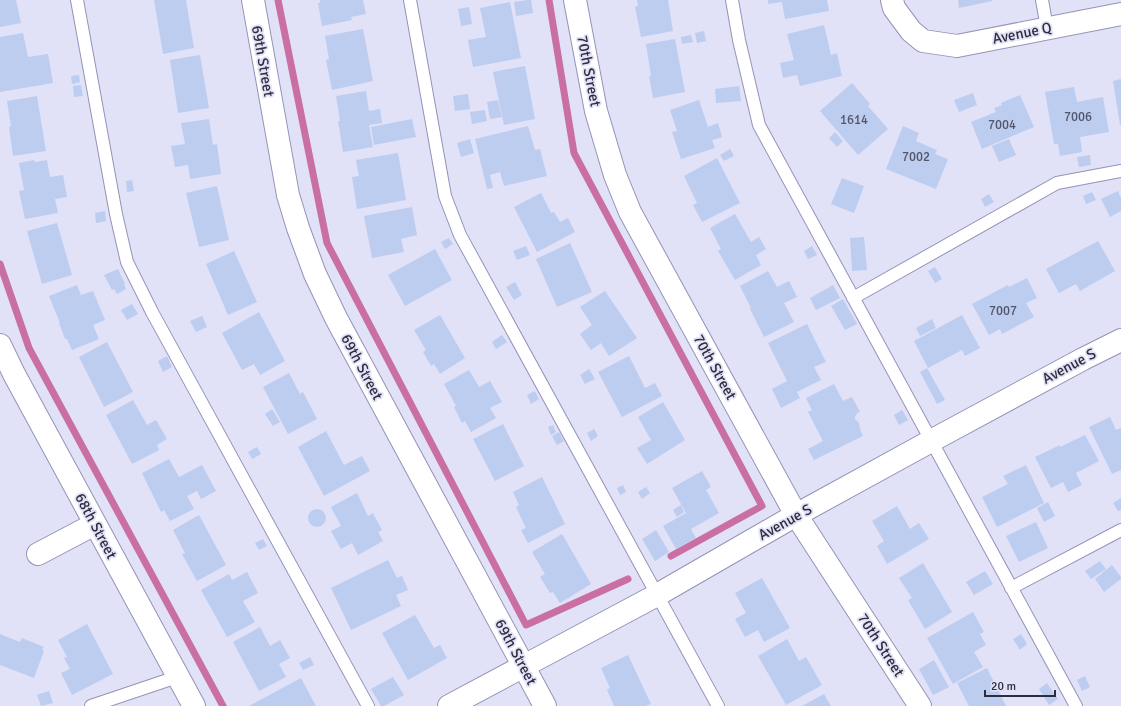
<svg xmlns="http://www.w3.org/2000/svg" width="1121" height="706" font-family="Signika,sans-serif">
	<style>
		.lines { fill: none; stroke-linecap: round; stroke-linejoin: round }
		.stream { stroke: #c96fa3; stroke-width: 7 }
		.building { fill: #bdcdf0 }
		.service-casing { stroke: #9493b7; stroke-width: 14 }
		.minor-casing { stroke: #9493b7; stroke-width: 24 }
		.service { stroke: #fff; stroke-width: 12 }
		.minor { stroke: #fff; stroke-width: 22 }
		.labels { text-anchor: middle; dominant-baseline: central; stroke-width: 3.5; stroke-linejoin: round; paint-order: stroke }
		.number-label { font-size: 13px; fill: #525569 }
		.street-label { font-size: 15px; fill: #2e2d3c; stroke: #e1e1f8 }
	</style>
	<rect width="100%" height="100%" fill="#e1e1f8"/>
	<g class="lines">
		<path class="stream" d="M278,0L327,243L526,625L628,579
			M549,0L574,153L762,506L671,556
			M0,264L29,348L223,706"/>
	</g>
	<path class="building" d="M0,0H16L21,23L0,27Z
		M154,0H186L194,48L163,54Z
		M320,0H363L366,14L351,17L352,20L322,26L318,3H320Z
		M527,0H531L533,13L516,16L514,2Z
		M637,0H668L673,31L641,37L635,7L638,6Z
		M768,0H827L829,11L785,19L782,2L768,4Z
		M958,0H992V1L959,8Z
		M510,2L521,58L473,67L468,40L486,37L480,8Z
		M469,7L472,24L461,26L458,9Z
		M824,25L831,55L837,53L842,76L800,86L797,75L783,78L780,63L794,60L787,34Z
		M363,29L373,81L332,90L326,60L329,59L325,36Z
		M704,31L706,41L697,43L695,33Z
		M23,33L28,57L48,54L53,83L0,92V37Z
		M691,35L693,42L682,44L681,37Z
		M675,39L685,92L653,98L649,76H651L646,44Z
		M200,55L209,108L178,113L170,60Z
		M525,66L535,119L504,125L493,72Z
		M79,75L80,82L72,84L71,76Z
		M1121,79V125H1120L1113,81Z
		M852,83L870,104L868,106L888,129L858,155L820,111Z
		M81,85L83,96L74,97L73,86Z
		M739,86L741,101L716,103L715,89Z
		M1074,87L1077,102L1103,97L1109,132L1080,137L1082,152L1060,156L1058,144H1054L1045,92Z
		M366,91L369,111L380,109L382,123L369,125L373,147L343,152L338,121H340L336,96Z
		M973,93L977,105L959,112L954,100Z
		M468,94L470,109L455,111L453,96Z
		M1020,95L1034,127L982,149L971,122L996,112L994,108L1002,105L1001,103Z
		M37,96L46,151L13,156L9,127L11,126L7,101Z
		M498,100L502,117L490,119L487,102Z
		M699,100L708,127L718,123L722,137L712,140L715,148L681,159L672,132L677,131L670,110Z
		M485,110L487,121L472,124L470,112Z
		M209,119L213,145L217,144L221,174L190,179L188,165L175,167L171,146L185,144L181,123Z
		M412,119L416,137L374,145L371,127Z
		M528,126L535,150L540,149L547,176L504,186L500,172L490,175L493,188L487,189L475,139Z
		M903,126L919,133L916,141L937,150L935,154L948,159L936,189L886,169Z
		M835,132L843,141L837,147L829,138Z
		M470,139L474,153L461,157L457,143Z
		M1009,139L1016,155L999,162L992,146Z
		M730,149L734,156L724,161L720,155Z
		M398,153L406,200L357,209L352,177L359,176L356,160Z
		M1090,155L1091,165L1079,167L1077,157Z
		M717,158L740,203L702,222L693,205L697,203L684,176Z
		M34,160L35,162L47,160L50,177L63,175L67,197L55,199L58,213L25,219L19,191L24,190L19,163Z
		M842,178L864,186L854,213L831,204Z
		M132,180L134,191L127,192L126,181Z
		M217,186L229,240L199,247L186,193Z
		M1118,191L1121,198V211L1110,217L1101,199Z
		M1092,192L1096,200L1086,204L1083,196Z
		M541,193L551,213L554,212L560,222L568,218L575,232L537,252L514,207Z
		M989,194L994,202L985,207L981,199Z
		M412,207L417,235L401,239L404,252L372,258L364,216Z
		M105,211L106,221L96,223L95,213Z
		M735,214L751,242L759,237L766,249L756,255L761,265L735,280L718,251L721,249L710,228Z
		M57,223L72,275L42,284L27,231Z
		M864,237L867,270L852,271L850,238Z
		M449,238L453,244L445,249L441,242Z
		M1098,241L1115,271L1080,291L1076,284L1059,293L1046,269Z
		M570,243L592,292L557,307L536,259Z
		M526,246L530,255L517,260L513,251Z
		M812,246L817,255L808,259L804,251Z
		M435,249L452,280L405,306L388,275Z
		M234,251L257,302L228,315L206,264Z
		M935,267L942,279L935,283L928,271Z
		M118,269L125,284H124L126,289L117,294L114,289L112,290L104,275Z
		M768,271L777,287L789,281L797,297L784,303L794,322L764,337L750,309L751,308L740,286Z
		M1027,278L1037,298L1026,303L1034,317L1002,334L1000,329L989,335L972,304L1008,285L1009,287Z
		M515,282L522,295L514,300L506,287Z
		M77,285L81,295L93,291L105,320L93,325L99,339L72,350L67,339H65L59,323H60L49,296Z
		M833,285L840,298L816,310L810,298Z
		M605,291L637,338L609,356L601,343L591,350L580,334L592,325L580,307Z
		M843,299L857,324L845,330L831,306Z
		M132,304L138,314L127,320L121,310Z
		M259,312L285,361L260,375L254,364L242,370L222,333Z
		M440,315L465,358L440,374L434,364L431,366L423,352L426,350L414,330Z
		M962,315L980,348L965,356L962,350L928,368L914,341Z
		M202,316L207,327L196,332L190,321Z
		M932,319L936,328L920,336L916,328Z
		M807,324L826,362L814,367L821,380L797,392L800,398L781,408L772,389L787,381L768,343Z
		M502,335L507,342L496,349L492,342Z
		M107,342L133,392L104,407L79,357Z
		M167,356L172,367L163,372L158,361Z
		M629,356L645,388L655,383L662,396L622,417L598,372Z
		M927,368L945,400L937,404L920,372Z
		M589,369L595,379L585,384L580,375Z
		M469,370L479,387L490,381L502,402L490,408L496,418L471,432L465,421L462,423L454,407L456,406L444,384Z
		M289,373L300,394L303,392L317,419L288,434L263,387Z
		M834,384L843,401L852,397L860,412L857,413L855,417V419L859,423L860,429L863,436L814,460L808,449L823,441L808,412L812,410L806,398Z
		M535,391L539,399L531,404L527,395Z
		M133,400L147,425L156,420L167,439L157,445L159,450L132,464L106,415Z
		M663,402L685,440L647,464L637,448L651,440L638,417Z
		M272,409L280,422L273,426L265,414Z
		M902,410L908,420L899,425L894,415Z
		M1110,417L1116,430L1121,428V470L1112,474L1089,427Z
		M503,424L524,466L495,481L473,439Z
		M553,425L556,432L551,435L548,427Z
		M594,429L598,436L591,441L587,433Z
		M326,431L344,465L362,456L370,471L324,496L298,447Z
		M559,432L564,441L557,445L552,436Z
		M1085,435L1099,461L1076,473L1082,485L1068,492L1063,482L1051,488L1035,457L1060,445V447Z
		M257,447L261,454L252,459L248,452Z
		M169,459L179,477L202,465L216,491L201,499L197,491L187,496L194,509L170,521L164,510L161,512L142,473Z
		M1026,465L1044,503L997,527L982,497L1008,484L1003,476Z
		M702,471L711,487L706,490L719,513L691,529L696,538L676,549L663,526L686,513L672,488Z
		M542,477L565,524L528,543L521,530L526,528L516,507L519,505L513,492Z
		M623,485L626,492L620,495L617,488Z
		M646,487L650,493L642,499L638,492Z
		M357,493L368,516L373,513L382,530L378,532L383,541L358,555L352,543L341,549L331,531L341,526L331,507Z
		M1121,498V510L1118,511L1113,503Z
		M1048,502L1055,516L1044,522L1037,508Z
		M681,505L684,512L677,517L673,510Z
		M897,506L910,529L919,523L929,539L887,564L877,546L884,541L872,521Z
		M308 518a9 9 0 1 1 18 0a9 9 0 1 1-18 0Z
		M199,515L226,565L197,581L182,554L185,553L173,530Z
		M1036,522L1048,548L1019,562L1006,536Z
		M656,530L669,552L655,561L642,539Z
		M562,534L591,584L560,603L553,592L550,593L540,577L545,574L532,552Z
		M263,539L267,546L259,550L255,543Z
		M388,560L397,578L402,576L408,590L396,595L401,606L351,630L331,588Z
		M1100,561L1106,569L1091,579L1085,571Z
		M923,563L952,612L925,629L908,600L912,598L899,578Z
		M1112,565L1121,577V579L1104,592L1095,579Z
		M985,571L993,584L974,595L966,582Z
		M247,572L258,593L243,601L255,622L227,637L201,590L229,574L232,580Z
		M762,578L790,628L764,642L758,630L745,637L735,619L746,613L735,593Z
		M973,612L984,632L980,634L986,645L974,652L983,667L953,684L927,638Z
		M415,615L434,648L440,645L447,658L408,680L382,633Z
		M87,624L113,674L72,695L61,673L70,669L64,658L67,657L58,640Z
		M260,627L270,646L280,640L290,658L279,664L286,677L259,691L233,642Z
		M0,634L20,642L22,638L44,647L42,650L44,651L34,678L0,665Z
		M1021,634L1027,644L1020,650L1013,639Z
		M787,639L799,661L806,657L822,685L786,705L758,656Z
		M628,655L651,704L645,706H614L607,690L610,688L601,668Z
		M310,657L314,665L303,670L299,663Z
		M934,660L949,687L933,695L919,669Z
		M987,668L1006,706H969L957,683Z
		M1085,676L1090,687L1082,691L1077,680Z
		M393,677L404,695L384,706H381L371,689Z
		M301,678L316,706H249Z
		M1047,683L1058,699L1049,705L1039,689Z
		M49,691L53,703L41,706L37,695Z
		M824,694L831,706H802Z"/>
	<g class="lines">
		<defs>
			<path id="service" d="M77,0L116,214L127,262L152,312L368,706
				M410,0L445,196L460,235L718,706
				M732,0L739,40L759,125L1076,706
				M1042,0L1047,28
				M853,298L1057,183L1121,171
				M1011,588L1121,530
				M91,706L177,677"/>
			<path id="minor" d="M253,0L288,195L298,228L315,274L336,318L545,706
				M575,0L596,111L615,175L630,212L796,515L920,706
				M892,0L894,8L911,31L923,41L957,46L1121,14
				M0,345L14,374L194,706
				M38,554L95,524
				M449,706L657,595L796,515L942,435L1083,359L1121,340"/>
		</defs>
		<use href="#service" class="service-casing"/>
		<use href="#minor" class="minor-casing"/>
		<use href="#service" class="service"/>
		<use href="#minor" class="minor"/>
	</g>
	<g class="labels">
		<g class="number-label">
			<text x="1078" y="117">7006</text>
			<text x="854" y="120">1614</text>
			<text x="1002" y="125">7004</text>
			<text x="916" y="157">7002</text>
			<text x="1003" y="311">7007</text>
		</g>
		<g class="street-label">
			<text transform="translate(1022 33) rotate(-11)">Avenue Q</text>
			<text transform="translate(263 61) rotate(80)">69th Street</text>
			<text transform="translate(589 71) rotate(79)">70th Street</text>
			<text transform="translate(1069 366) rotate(-28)">Avenue S</text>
			<text transform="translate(362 367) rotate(62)">69th Street</text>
			<text transform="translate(715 367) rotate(61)">70th Street</text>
			<text transform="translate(785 522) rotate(-29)">Avenue S</text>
			<text transform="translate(96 526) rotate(62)">68th Street</text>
			<text transform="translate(881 645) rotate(57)">70th Street</text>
			<text transform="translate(516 652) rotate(62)">69th Street</text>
		</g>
	</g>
	<path d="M985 690v6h70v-6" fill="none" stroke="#2e2d3c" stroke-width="2"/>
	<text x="991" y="690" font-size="12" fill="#2e2d3c" stroke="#e1e1f8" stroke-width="3" paint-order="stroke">20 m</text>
</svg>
